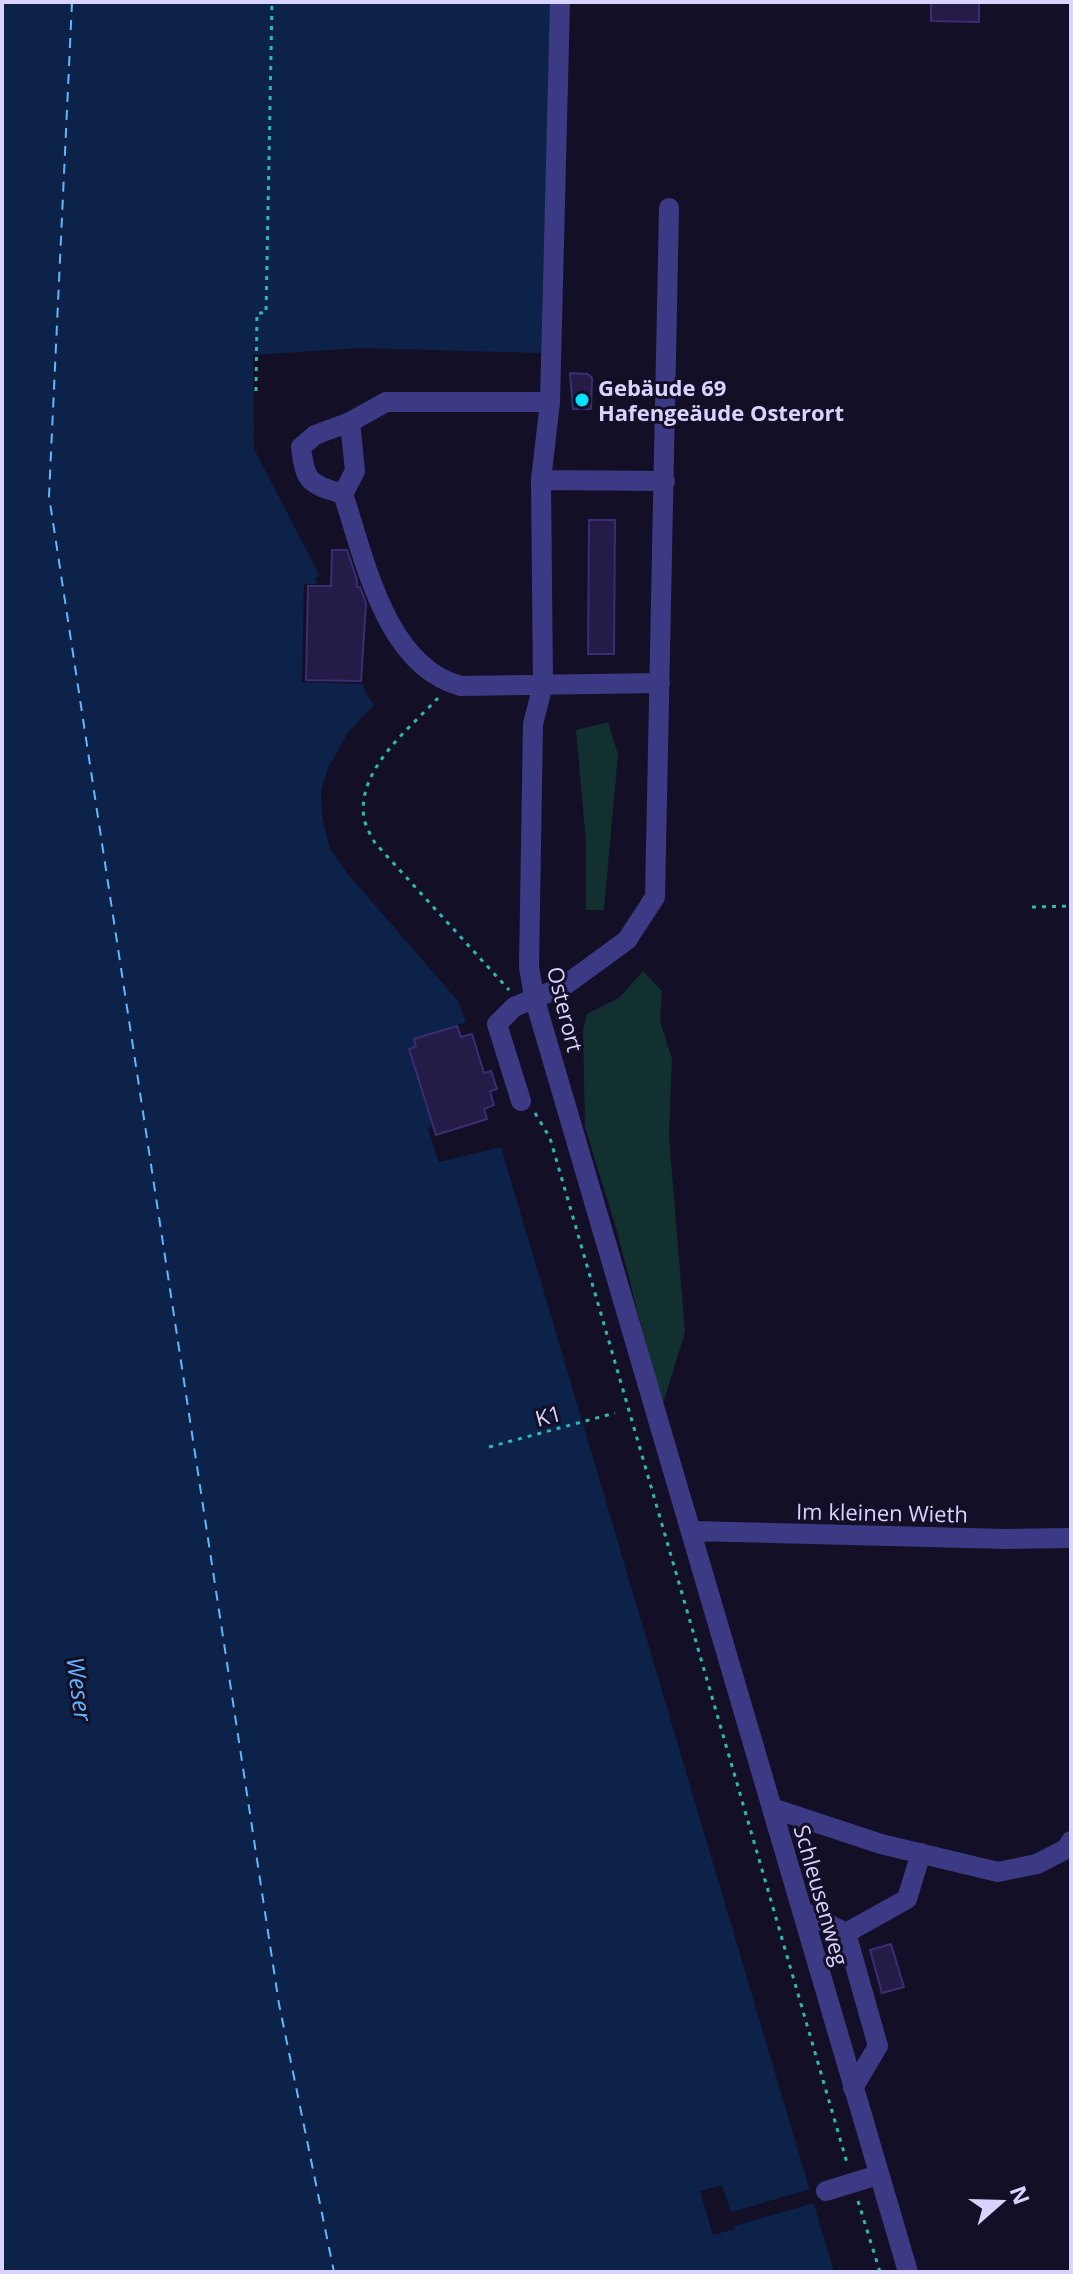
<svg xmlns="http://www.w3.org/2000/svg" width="1073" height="2274" font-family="'Open Sans',sans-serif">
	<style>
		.green { fill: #12302f }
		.water { fill: #0c2248 }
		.pier { fill: #130f26 }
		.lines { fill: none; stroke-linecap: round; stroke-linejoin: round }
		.ferry { stroke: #62b6ff; stroke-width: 2; stroke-dasharray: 10 8; stroke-linecap: butt }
		.building { fill: #241b47; stroke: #3b2d73; stroke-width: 2 }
		.path { stroke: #2fb8b0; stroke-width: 3; stroke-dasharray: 4 6; stroke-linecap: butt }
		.minor { stroke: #3d3a85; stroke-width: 20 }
		.poi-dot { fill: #00e5ff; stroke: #130f26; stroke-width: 3 }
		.labels { text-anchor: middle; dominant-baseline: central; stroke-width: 6; stroke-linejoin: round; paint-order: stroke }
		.poi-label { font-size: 22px; font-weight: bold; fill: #d9d4ff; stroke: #130f26; text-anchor: start }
		.street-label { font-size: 22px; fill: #d9d4ff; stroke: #130f26 }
		.water-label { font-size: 24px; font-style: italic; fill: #62b6ff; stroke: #130f26 }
	</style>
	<rect width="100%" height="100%" fill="#130f26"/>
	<path class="green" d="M608,722L618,754L604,910H586V842L576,730Z
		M643,971L662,991L660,1021L672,1059L669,1137L685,1332L662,1407L617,1231L585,1127L583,1030L587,1014L619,998Z"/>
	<path class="water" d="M2,2H551L541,353L359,348L253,355L254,449L320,576L315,578L317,584H304L302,682L363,684L365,692L374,705L349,731L328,768L321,791L322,817L330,848L347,873L458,1001L466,1022L415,1039L416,1046L409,1049L433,1125L428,1128L439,1162L501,1147L834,2272H2Z"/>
	<path class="pier" d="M722,2185L731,2212L814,2188L817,2202L734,2226L735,2229L713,2235L700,2191Z"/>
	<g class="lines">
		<path class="ferry" d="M72,2L49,496L279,2004L334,2272"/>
	</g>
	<path class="building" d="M931,2H979V22L931,21Z
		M570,373L588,374L592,378L591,409H573Z
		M589,520H615L614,654H588Z
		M332,550H347L357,580V587H360L366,603L361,681L306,680L308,586H331Z
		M457,1026L461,1037L472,1034L484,1073L491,1071L497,1089L490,1091L494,1105L484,1109L487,1119L436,1135L409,1049L416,1046L414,1039Z
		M891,1944L904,1987L882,1993L870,1950Z"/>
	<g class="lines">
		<path class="path" d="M256,391L257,313H266L272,2
			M438,698C408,730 356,770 364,819C366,827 371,836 375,843L509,990
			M1032,907L1071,906
			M535,1113L550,1138L847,2163
			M489,1447L615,1413
			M858,2201L880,2272"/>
		<path class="minor" d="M560,2L550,402L541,480L543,685L533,724L529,967L534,997L908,2272
			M550,402H386L350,422L355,471L343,494C365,559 385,666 461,686L660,683
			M541,480L665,481
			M343,494C310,484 305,483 301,447L315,435L350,422
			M521,1101L497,1024L514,1007L564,986L627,940L655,897L669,208
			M692,1531L1007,1539L1071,1538
			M772,1808L881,1844L998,1872L1037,1864L1066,1849L1071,1841
			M802,1911L846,1933L878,2046L853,2088
			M846,1933L907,1899L921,1853
			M826,2191L878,2175"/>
	</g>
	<circle class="poi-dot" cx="582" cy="400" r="8"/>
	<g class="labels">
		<g class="poi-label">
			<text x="598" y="387">Gebäude 69<tspan x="598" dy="25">Hafengeäude Osterort</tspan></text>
		</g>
		<g class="street-label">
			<text transform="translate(566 1009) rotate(76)">Osterort</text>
			<text transform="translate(548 1415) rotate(-15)">K1</text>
			<text transform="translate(882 1512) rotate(1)">Im kleinen Wieth</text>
			<text transform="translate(822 1895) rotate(74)">Schleusenweg</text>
		</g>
		<g class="water-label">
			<text transform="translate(80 1689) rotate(82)">Weser</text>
		</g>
	</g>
	<rect width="1073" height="2274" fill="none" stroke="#d9d4ff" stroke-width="8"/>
	<g transform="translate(1001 2202) rotate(70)" stroke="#130f26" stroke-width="6" paint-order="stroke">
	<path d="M0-6L14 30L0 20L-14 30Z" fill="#d9d4ff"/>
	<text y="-12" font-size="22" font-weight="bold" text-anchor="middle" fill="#d9d4ff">N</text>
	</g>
</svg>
